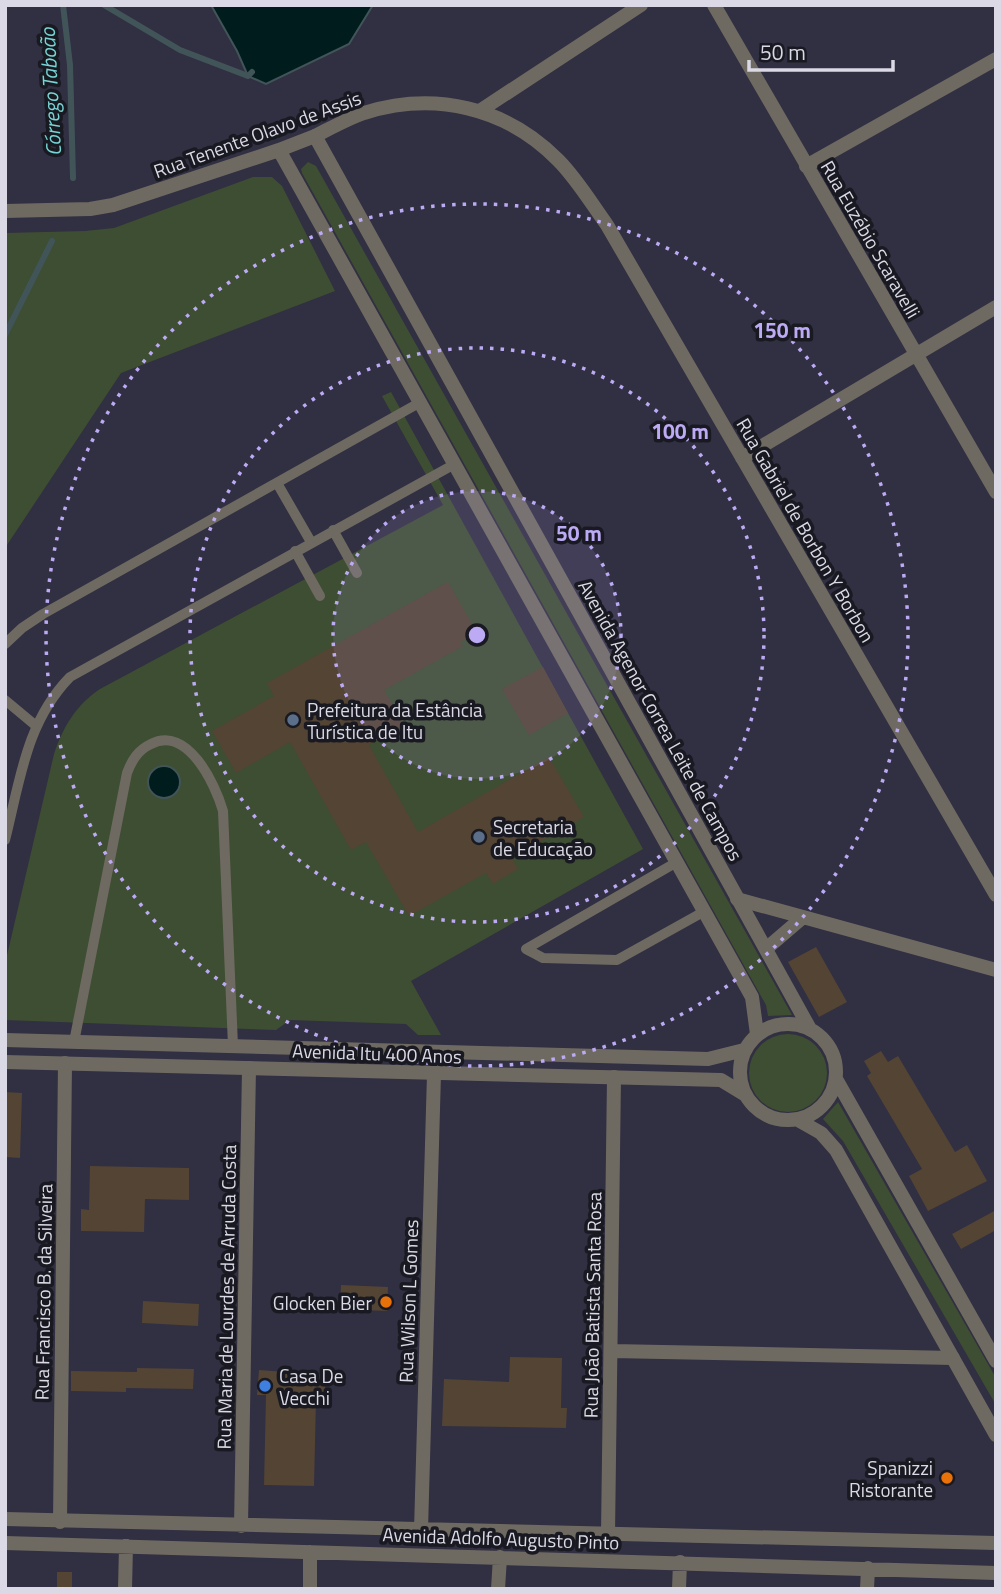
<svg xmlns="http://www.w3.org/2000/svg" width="1001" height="1594" font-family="'Titillium Web',sans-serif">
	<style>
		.green { fill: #3e4e32 }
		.water { fill: #001c1d; stroke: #415559; stroke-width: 2 }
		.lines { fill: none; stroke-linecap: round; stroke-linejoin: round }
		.stream { stroke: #415559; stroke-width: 6 }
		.building { fill: #534434 }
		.service { stroke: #6f6a61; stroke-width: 10 }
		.minor { stroke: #6f6a61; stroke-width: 14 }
		.tertiary { stroke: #6f6a61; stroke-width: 14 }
		.ring { fill: none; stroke: #bcaaf5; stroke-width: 3.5; stroke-dasharray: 3.5 7 }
		.service-dot { fill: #5c6f8a; stroke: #191921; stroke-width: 2.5 }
		.food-dot { fill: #e8710a; stroke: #191921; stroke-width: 2.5 }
		.shop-dot { fill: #3f7fe0; stroke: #191921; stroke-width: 2.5 }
		.labels { text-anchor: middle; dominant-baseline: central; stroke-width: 7; stroke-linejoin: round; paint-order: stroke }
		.street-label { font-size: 19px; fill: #dad9e5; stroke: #191921 }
		.poi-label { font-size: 19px; fill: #dad9e5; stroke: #191921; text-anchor: start }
		.water-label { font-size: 21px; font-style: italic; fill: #77d5d5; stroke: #191921 }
		.centre { fill: #bcaaf5; stroke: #191921; stroke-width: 3.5 }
		.ring-label { font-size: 21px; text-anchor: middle; font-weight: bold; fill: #bcaaf5; stroke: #191921; stroke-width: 7; stroke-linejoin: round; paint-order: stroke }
	</style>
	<rect width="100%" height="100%" fill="#312f42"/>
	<path class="green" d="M308,162L316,166L792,1015L768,1016L766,1005L302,173L301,169Z
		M253,177H272L282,186L335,291L121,373L5,548V233L85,231L114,228Z
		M391,392L643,849L411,981L441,1035H418L406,1024L290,1020L276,1030L5,1020V964L54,754C63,727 76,705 100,689L443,505L382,396Z
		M749 1073a39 39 0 1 1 78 0a39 39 0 1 1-78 0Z
		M838,1102L996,1378V1405L843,1141L823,1119Z"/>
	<path class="water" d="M211,5H373L349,44L266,84L248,76L237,51Z
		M148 782a16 16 0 1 1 32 0a16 16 0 1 1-32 0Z"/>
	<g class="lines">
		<path class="stream" d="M63,5L70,65L73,178
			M104,5L180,50L248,76L252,72
			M5,335L52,241"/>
	</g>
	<path class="building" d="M448,582L477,633L460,642L463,646L384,690L404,725L369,745L418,832L549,757L584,817L512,858L518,869L493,884L486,873L409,916L366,842L351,850L290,742L236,773L212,731L274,696L267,683Z
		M543,667L568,713L529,735L502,689Z
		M816,947L847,1002L819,1017L788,962Z
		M881,1051L888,1062L898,1056L955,1152L967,1145L987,1181L928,1211L909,1176L922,1169L867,1076L871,1073L864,1061Z
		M5,1092L22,1093L20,1158L5,1157Z
		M90,1166L189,1168V1200L145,1199L144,1232L81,1231V1209L89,1210Z
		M996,1210V1230L961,1249L952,1234Z
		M341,1285L388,1287L387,1311L340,1309Z
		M143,1301L199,1304L198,1326L142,1323Z
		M510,1357L562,1358L561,1408H567L566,1428L442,1426L444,1379L509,1382Z
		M137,1368L194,1369L193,1389L126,1388V1392L71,1391V1371L137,1372Z
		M259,1370L326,1375L324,1399H316L314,1486L264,1485L266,1395H257Z
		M57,1572H72V1589H57Z"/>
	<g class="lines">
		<path class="service" d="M277,483L311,542
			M333,530L357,573
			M295,551L320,596
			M5,644L22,628L43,614L419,403
			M5,700L35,725
			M5,840C20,781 26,722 70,677L453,465
			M677,862L526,949L543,958L617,960L705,911
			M74,1042L127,773C132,760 138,750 151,744C187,725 215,783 223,811L233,1046"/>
		<path class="minor" d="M714,5L996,492
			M481,110L641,5
			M315,136C331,128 347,119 364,113C434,91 506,107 558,160C577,179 591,203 607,225L996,895
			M806,166L996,59
			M742,458L996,307
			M737,899L996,970
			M767,948L802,918
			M612,1351L953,1358
			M5,1519L996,1543
			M60,1522L65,1063
			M241,1526L249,1068
			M421,1530L434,1074
			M608,1534L614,1077
			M5,1543L996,1573
			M125,1589L126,1546
			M310,1589V1552
			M498,1589L500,1557
			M679,1589L680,1562
			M867,1589L868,1568"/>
		<path class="tertiary" d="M279,150L752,997L757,1034
			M5,211L90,209L113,205L279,150L315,136L810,1029
			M740 1072a48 48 0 1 1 96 0a48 48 0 1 1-96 0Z
			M5,1040L708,1059L744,1050
			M5,1062L721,1080L744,1094
			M836,1079L996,1361
			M798,1120L821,1133L836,1150L996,1435"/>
	</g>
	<circle cx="477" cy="635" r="144" fill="#bcaaf5" fill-opacity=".12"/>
	<g class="ring">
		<circle cx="477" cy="635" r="144"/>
		<circle cx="477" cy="635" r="287"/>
		<circle cx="477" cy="635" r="431"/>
	</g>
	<g class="service-dot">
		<circle cx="293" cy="720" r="7"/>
		<circle cx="479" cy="837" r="7"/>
	</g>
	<g class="food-dot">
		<circle cx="386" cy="1302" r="7"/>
		<circle cx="947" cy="1478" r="7"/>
	</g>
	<circle class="shop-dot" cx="265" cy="1386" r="7"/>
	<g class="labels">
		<g class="street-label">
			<text transform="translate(257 134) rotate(-20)">Rua Tenente Olavo de Assis</text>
			<text transform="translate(871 239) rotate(60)">Rua Euzébio Scaravelli</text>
			<text transform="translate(806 530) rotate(60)">Rua Gabriel de Borbon Y Borbon</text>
			<text transform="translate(661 720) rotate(61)">Avenida Agenor Correa Leite de Campos</text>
			<text transform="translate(377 1053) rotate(2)">Avenida Itu 400 Anos</text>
			<text transform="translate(43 1292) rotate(-89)">Rua Francisco B. da Silveira</text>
			<text transform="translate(226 1297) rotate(-89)">Rua Maria de Lourdes de Arruda Costa</text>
			<text transform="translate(408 1301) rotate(-88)">Rua Wilson L Gomes</text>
			<text transform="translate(592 1305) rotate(-89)">Rua João Batista Santa Rosa</text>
			<text transform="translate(501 1538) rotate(2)">Avenida Adolfo Augusto Pinto</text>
		</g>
		<g class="poi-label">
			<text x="307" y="709">Prefeitura da Estância<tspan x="307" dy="22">Turística de Itu</tspan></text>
			<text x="493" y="826">Secretaria<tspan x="493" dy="22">de Educação</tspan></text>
			<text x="372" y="1302" text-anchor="end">Glocken Bier</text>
			<text x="279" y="1375">Casa De<tspan x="279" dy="22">Vecchi</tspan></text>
			<text x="933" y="1467" text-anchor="end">Spanizzi<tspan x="933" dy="22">Ristorante</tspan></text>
		</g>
		<g class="water-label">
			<text transform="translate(50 92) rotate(-93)">Córrego Taboão</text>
		</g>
	</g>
	<circle cx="477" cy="635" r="10" class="centre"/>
	<g class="ring-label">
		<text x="782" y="338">150 m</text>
		<text x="680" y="439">100 m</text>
		<text x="579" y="541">50 m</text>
	</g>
	<rect width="1001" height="1594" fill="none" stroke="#dad9e5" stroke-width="14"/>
	<path d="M749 60v10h144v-10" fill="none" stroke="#dad9e5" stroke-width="3.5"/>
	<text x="760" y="60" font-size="21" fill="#dad9e5" stroke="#191921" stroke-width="5" paint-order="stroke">50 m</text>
</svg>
